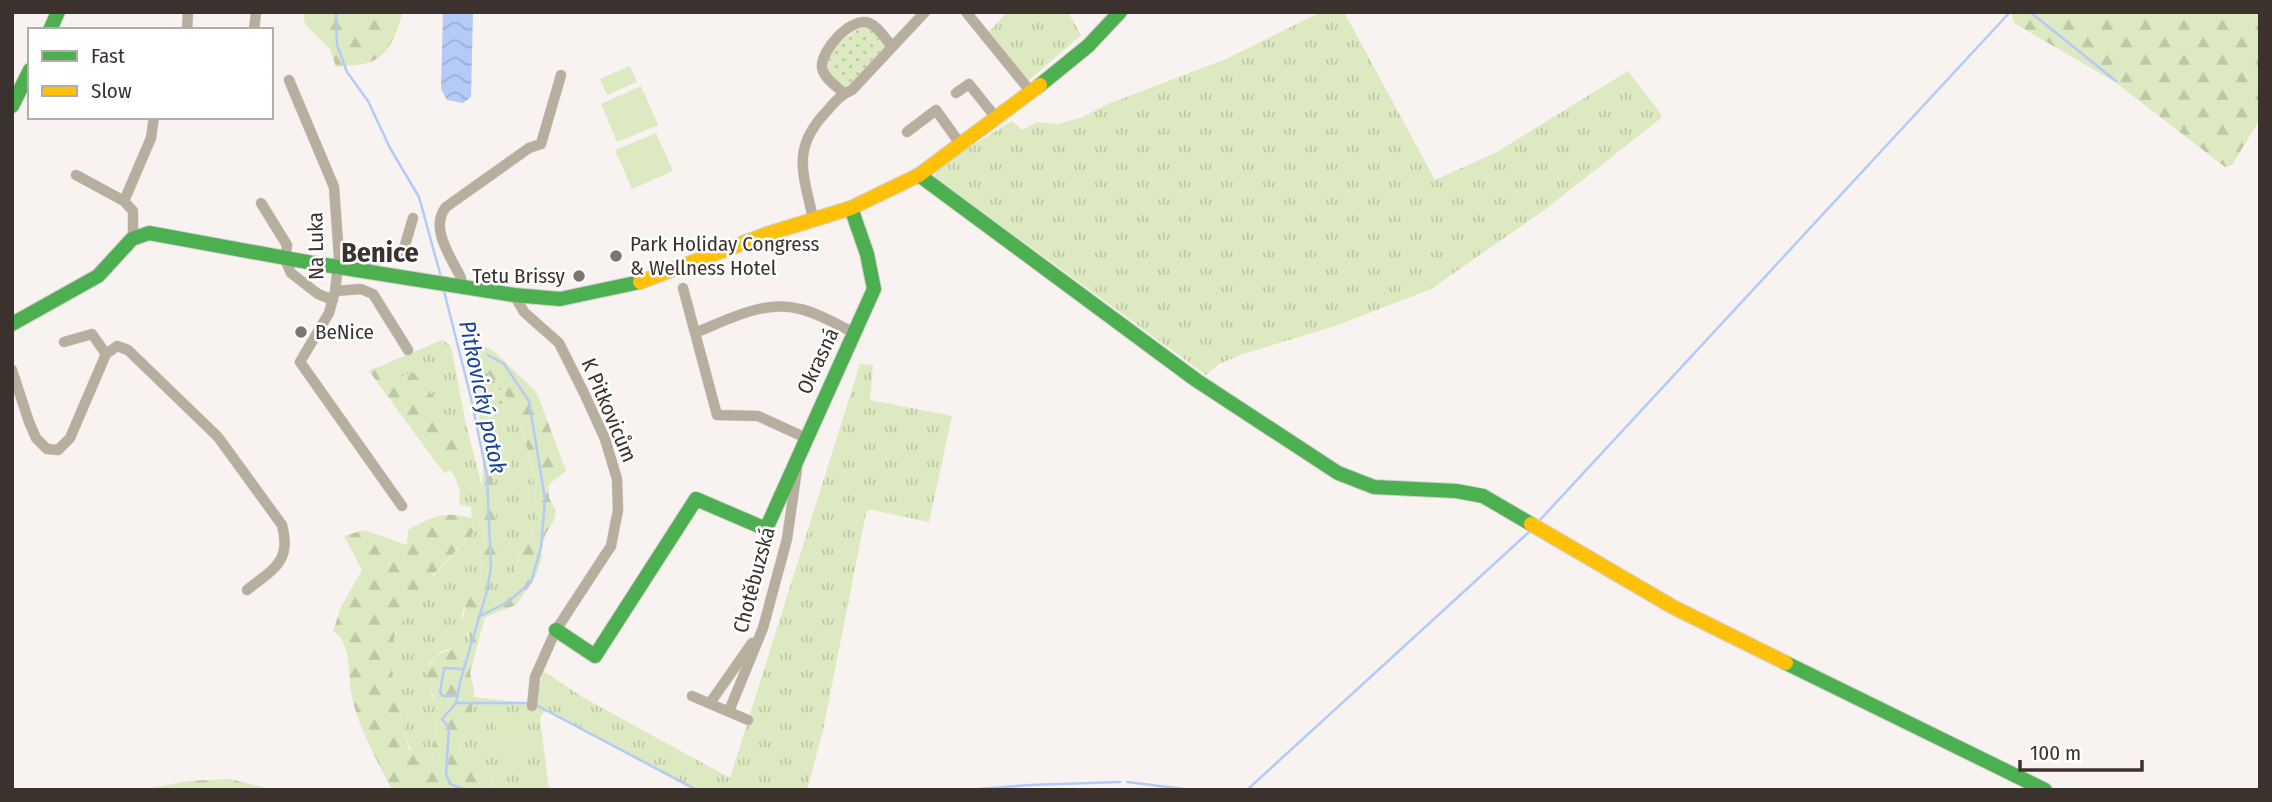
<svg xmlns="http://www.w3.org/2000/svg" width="2272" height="802" font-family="'Fira Sans Condensed',sans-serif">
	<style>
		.grass { fill: url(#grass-tufts) }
		.forest { fill: url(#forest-firs) }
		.park { fill: url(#park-dots) }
		.garden { fill: #dce9c1 }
		.water { fill: url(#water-waves) }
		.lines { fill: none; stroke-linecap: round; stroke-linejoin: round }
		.stream { stroke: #b4cbf8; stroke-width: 2.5 }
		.street-casing { stroke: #d5d0ce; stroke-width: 11 }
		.fast-casing { stroke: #d5d0ce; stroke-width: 16 }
		.slow-casing { stroke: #d5d0ce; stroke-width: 16 }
		.street { stroke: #b7ae9e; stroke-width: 10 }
		.fast { stroke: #4caf50; stroke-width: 14 }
		.slow { stroke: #ffc107; stroke-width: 14 }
		.poi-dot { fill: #7e7571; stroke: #fff; stroke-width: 2.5 }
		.labels { text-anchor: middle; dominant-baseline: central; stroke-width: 5; stroke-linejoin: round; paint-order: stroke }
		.poi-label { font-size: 21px; fill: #3c322d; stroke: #fff; text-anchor: start }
		.street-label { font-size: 21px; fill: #3c322d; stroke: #fff }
		.water-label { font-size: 23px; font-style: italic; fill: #17419d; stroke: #fff }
		.district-label { font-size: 28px; font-weight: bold; fill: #3c322d; stroke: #fff }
	</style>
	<defs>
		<pattern id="grass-tufts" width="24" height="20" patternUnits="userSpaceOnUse" patternTransform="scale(1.75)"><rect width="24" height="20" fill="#dce9c1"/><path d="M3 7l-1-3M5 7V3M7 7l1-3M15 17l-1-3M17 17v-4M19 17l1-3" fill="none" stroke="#bec8a6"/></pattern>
		<pattern id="forest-firs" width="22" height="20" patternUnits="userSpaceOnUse" patternTransform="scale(1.75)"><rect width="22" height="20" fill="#dce9c1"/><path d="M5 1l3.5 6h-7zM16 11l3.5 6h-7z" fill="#bec8a6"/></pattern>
		<pattern id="park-dots" width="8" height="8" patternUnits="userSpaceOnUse" patternTransform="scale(1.75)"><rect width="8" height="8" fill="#dce9c1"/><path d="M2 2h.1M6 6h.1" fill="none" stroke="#bec8a6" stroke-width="1.8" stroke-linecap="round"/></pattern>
		<pattern id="water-waves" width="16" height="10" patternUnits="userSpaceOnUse" patternTransform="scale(1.75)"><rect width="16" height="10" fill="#b4cbf8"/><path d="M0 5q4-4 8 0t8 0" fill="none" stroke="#9cafd5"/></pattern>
	</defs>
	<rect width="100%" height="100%" fill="#f8f2f0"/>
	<path class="grass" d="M1007,12H1068L1081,35L1027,82L988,33Z
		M1321,12H1344L1435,180L1497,152L1628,71L1661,114V118L1547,208L1431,289L1338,325L1243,354L1219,364L1206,375L935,177L936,168L1012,121L1022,130L1037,122L1058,124L1083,117L1108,104L1226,59Z
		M442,340L451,346L466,425L482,486L481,514L485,543L480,542L482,580L474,595L465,604L461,618L470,641L468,644L464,641L459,646L442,651L429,663L431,694L438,706L432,758L427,763C408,755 406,738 402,719C397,701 391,681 391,661C391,611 442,569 473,533L471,507L459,504L460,490L454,475L464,465L376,368Z
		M860,364L873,365L870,400L952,416L929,522L872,510H868L866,513L823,730L807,790H693L547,711L542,714L540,719L549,790H493L492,771L459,752L471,722L473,697L525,703L536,701L543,671L584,698L730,778Z
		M494,408L515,409L518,411L533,473L538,519L518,558L514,583L509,594L498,599L491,596L489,579L497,559L495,492L479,417L481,413Z"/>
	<path class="forest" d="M303,12H403C397,30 391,55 370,62C360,66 347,65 336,67L330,49L305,24Z
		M2011,12H2260V119L2232,165L2225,167L2115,82L2014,23Z
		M465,335L495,352L537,393L566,471L548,485L549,498L556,511L554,520L545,535L541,553L543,555L535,578L516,605L485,617L470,673L474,690L471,722L459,752L492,771L493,790H392C377,760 357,726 351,692C348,673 352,643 333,631L341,607L362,570L344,536L364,530L407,545L408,530C433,516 444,511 472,518L473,533L433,575L395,633L391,661L393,680L408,748L427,763L432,758L438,706L425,678C434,647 444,657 465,641L468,643L470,641L469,634L461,625L465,610L464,598L474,595L482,580L480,541L485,542L481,514L484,439L495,492L497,532V559L489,579L491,596L498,599L509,594L514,583L518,558L538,519L533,473L518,411L503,408L481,413Z
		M376,367L388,382L413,372L432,395L464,458V465L454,475L450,470L444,473L369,371Z
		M230,779L274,790H141L189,781Z"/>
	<path class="park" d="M863,27L869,28L886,44L885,51L852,85L843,86C838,82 829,76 827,69C822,53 850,33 863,27Z
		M485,370L515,406L482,409L475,371Z"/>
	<path class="garden" d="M630,66L637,82L607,95L600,79Z
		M641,86L658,125L617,142L601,104Z
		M656,133L673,171L632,189L615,150Z
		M523,720L526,722V756L524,759L499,760L497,758L496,724L499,721Z"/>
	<path class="water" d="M443,12H473L471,97L463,103L447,100L441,89Z"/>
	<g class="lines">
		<path class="stream" d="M336,12L337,45L347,72L368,101L390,148L419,197L441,277
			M2030,12L2116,81
			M444,291L471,398L487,476L491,567L487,591L460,682L456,703L442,719L449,728L446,774L450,784L466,790
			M1539,521L2010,12
			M478,617L508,602L531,582L541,547L545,499L529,401L504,364L488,355
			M458,696H443L440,693L444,668L464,669
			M456,703H529
			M536,705L697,790
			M1127,782L1192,790
			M967,790L1030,785L1120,782
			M1247,790L1529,532"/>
		<defs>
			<path id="street" d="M966,12L1031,92
				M187,30L188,12
				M254,30L256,12
				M289,80L334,187L339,257L335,291L329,313L300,362L402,506
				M844,93C837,87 824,78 822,68C820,51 851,16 869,23C878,26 885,39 892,46
				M956,93L969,84L997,119
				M907,132L936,110L961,145
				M76,175L124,201L133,211V238
				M124,201L151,138L154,117
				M261,203L287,245L285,259L291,273L318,294L333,300
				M813,218C803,173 791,148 827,111C834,103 841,94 852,90L925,12
				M362,271L368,262L403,252L413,218
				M461,286V278C451,257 429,228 446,207L529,148L541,144L561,75
				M683,288L717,415L758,416L806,438
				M335,291L361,289L373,294L408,350
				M514,295L524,312L559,343L584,393L605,439L617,479L618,510L611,546L556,630L535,677L532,706
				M695,333C727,320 765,299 800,309C819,313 837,325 855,333
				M64,342L92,334L106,354
				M12,370L29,422L36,438L47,449L58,450L70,438L106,354L117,346L128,350L218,437L282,525C292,562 273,569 247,590
				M692,696L748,720
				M710,703L752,643
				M729,711L763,628L787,539L797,469"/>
			<path id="fast" d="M50,30L58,12
				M1040,85L1088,46L1120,12
				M12,106L30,70
				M919,175L1196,380L1338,473L1374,487L1456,491L1483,496L1531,524
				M12,324L98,276L132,239L149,233L313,263L514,295L560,299L640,282
				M556,630L595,656L696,499L766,529L874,289L867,254L851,208
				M1786,663L2045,790"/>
			<path id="slow" d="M640,282L767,234L851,208L919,175L1040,85
				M1531,524L1673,607L1786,663"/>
		</defs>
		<use href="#street" class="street-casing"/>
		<use href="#fast" class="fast-casing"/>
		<use href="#slow" class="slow-casing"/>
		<use href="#street" class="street"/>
		<use href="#fast" class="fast"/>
		<use href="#slow" class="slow"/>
	</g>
	<g class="poi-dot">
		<circle cx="616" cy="256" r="7"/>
		<circle cx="579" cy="276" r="7"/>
		<circle cx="301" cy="332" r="7"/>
	</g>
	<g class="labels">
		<g class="poi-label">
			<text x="630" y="244">Park Holiday Congress<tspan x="630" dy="24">&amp; Wellness Hotel</tspan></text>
			<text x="565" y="276" text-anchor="end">Tetu Brissy</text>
			<text x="315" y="332">BeNice</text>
		</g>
		<g class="street-label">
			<text transform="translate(316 246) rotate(-91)">Na Luka</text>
			<text transform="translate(818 361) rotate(-65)">Okrasná</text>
			<text transform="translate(609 410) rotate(67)">K Pitkovicům</text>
			<text transform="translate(754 580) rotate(-75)">Chotěbuzská</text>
		</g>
		<g class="water-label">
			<text transform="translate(483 397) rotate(78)">Pitkovický potok</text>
		</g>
		<g class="district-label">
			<text x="380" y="252">Benice</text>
		</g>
	</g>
	<rect width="2272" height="802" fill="none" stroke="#3c322d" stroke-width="28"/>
	<rect x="28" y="28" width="245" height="91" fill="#ffffff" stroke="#b1adab" stroke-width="2"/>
	<rect x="42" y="51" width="35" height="10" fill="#4caf50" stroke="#b1adab" stroke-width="2"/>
	<text x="91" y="63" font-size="21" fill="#3c322d">Fast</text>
	<rect x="42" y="86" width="35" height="10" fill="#ffc107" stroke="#b1adab" stroke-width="2"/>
	<text x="91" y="98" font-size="21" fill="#3c322d">Slow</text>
	<path d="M2020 760v10h122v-10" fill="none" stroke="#3c322d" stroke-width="3.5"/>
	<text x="2030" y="760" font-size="21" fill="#3c322d" stroke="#ffffff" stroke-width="5" paint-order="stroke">100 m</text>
</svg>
